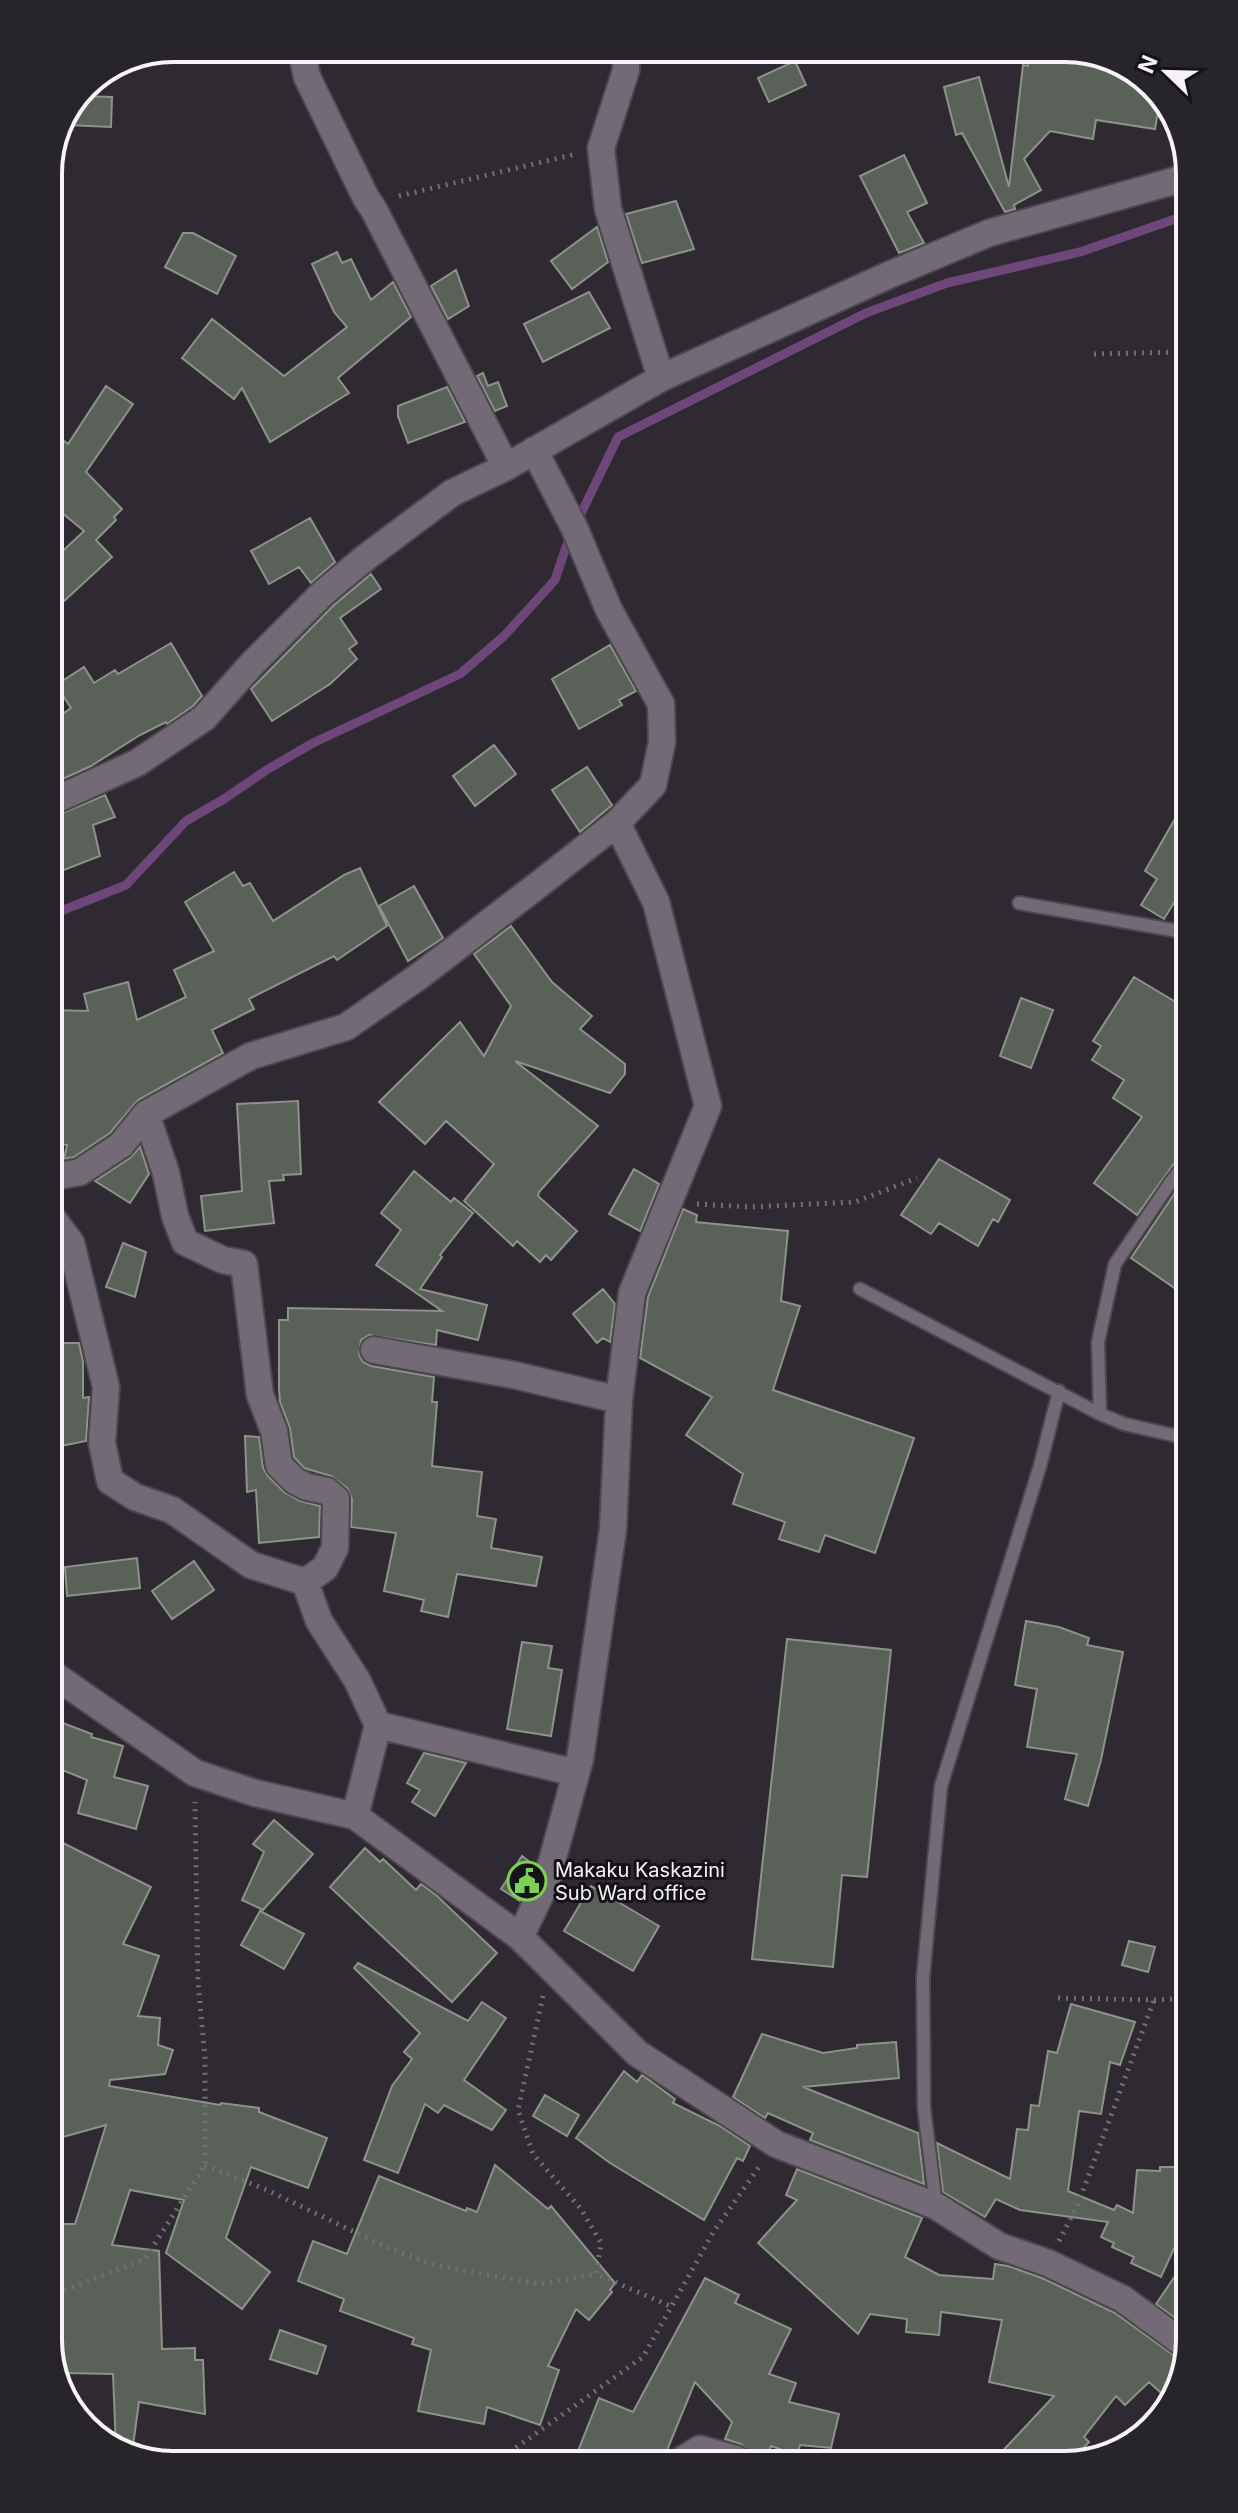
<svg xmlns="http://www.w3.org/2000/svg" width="1238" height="2513" font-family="Inter,sans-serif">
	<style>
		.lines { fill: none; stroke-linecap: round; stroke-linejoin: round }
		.stream { stroke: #6d477a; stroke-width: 9 }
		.building { fill: #5a6158; stroke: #8c9389; stroke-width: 2 }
		.lane-casing { stroke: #4d474f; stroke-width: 16 }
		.street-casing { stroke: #4d474f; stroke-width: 30 }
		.path { stroke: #746f76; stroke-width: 5; stroke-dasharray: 2 6; stroke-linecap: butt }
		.lane { stroke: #726b75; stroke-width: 12 }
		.street { stroke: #726b75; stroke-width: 26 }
		.labels { text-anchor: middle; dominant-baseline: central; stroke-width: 6; stroke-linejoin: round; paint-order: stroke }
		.poi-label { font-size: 20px; fill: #f7f3f8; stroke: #151317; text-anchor: start }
		.rim { fill: none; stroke: #f7f3f8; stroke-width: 4 }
	</style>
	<rect width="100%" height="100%" fill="#2f2931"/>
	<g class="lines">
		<path class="stream" d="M577,522L618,437L866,313L947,283L1080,252L1181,217
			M51,915L126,885L186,821L224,799L268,769L313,743L460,674L504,636L555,580L570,535"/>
	</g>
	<path class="building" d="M1028,48H1073L1141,74L1160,99L1155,129L1096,120L1093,139L1050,131L1024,159L1041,190L1014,205L1015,209L1005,212L962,133L956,135L944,87L979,77L1009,187L1023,65L1028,66Z
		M795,61L806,85L769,102L758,78Z
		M80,96L112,97L111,127L67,125Z
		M904,155L927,203L907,212L924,243L899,253L860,176Z
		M676,201L694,249L642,263L626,214Z
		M597,227L608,262L572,289L551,261Z
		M183,233H193L236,256L217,294L165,267Z
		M337,252L342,263L351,259L371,300L393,282L411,317L338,378L349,393L270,442L242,388L234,399L182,358L212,319L284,376L347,327L334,312L312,264Z
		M456,270L469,306L448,319L431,286Z
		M589,292L610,328L543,362L524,324Z
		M483,373L488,386L498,382L507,406L495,411L477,376Z
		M106,386L133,404L86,472L122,509L114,517L116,520L96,540L112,557L50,614V563L84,531L50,503L49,429L68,444Z
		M447,387L465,422L408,443L398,416V406Z
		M310,518L335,562L311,583L299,567L269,584L251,551Z
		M371,574L381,589L340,618L357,643L349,649L357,659L330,684L272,721L251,689L334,605Z
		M171,643L202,696L193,706L167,724L166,722L140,735L91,766L56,782L51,773V722L71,708L56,685L84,667L94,683L115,670L118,674Z
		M610,645L636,691L619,700L622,705L579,729L552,679Z
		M494,745L516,774L475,806L453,776Z
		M587,767L612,805L580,832L552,790Z
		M105,795L115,817L93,825L100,856L51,875V818Z
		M1184,803V896L1180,893L1164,919L1141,905L1157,879L1145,871Z
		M360,868L387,926L337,960L334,956L249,999L254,1009L212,1030L223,1053L138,1100L110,1133L74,1157L64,1159L67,1145L61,1144L62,1135H52V1010L88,1011L84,994L128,982L137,1020L186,997L174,970L214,951L185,902L234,872L243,886L250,883L273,921L344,875Z
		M414,886L443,938L408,961L379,906Z
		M511,926L552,982L592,1016L580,1029L625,1064V1074L610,1093L515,1061L598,1126L539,1192L538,1196L577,1231L551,1260L546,1255L540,1262L517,1241L513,1246L464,1201L494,1164L446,1121L425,1144L379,1102L460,1022L484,1056L511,1006L474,954Z
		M1134,977L1184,1007L1185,1155L1178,1158L1137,1215L1094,1183L1142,1117L1113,1098L1124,1080L1092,1060L1101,1046L1093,1041Z
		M1021,998L1053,1010L1031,1068L1000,1056Z
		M298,1101L301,1174L283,1175L284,1180L269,1181L274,1223L205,1231L201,1196L242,1191L237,1104Z
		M140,1147L149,1174L130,1203L95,1181L130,1158Z
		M939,1159L1010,1200L998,1222L993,1219L978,1246L939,1223L931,1234L901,1215Z
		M634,1169L659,1184L640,1231L609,1214Z
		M414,1171L451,1202L454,1198L473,1213L440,1255L442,1257L420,1289L487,1305L478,1340L437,1330L436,1345L369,1335L361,1340L359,1355L363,1362L371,1366L434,1377L432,1402H437L432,1466L482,1472L477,1516L496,1519L491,1548L542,1557L536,1586L457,1574L448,1617L421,1611L424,1600L384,1591L396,1533L351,1527L352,1499L347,1488L331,1476L304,1468L294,1457L290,1428L280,1402L279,1388V1320H288V1308L442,1311L376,1265L401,1230L381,1213Z
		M1185,1178V1192L1186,1296L1131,1258Z
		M683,1209L697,1215L696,1222L788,1231L781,1301L800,1306L773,1390L914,1438L875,1553L825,1535L819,1552L779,1539L785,1522L733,1504L743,1474L686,1435L712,1397L640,1358L648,1297Z
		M123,1243L146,1252L135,1297L106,1287Z
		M603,1289L615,1304L610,1342L603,1338L597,1343L573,1314Z
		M53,1343H79L83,1362V1398L89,1397L86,1441L56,1447L53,1432Z
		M245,1436L259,1437L263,1468L268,1476L284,1492L300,1501L320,1506L319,1537L259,1543L256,1490L247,1492Z
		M137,1558L140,1588L67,1596L65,1567Z
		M194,1561L214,1590L172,1619L152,1591Z
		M1026,1621L1059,1627L1089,1638L1087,1645L1123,1652L1101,1760L1088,1806L1065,1799L1077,1754L1027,1747L1037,1689L1015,1685Z
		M787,1639L891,1650L867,1877L842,1875L833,1967L752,1959Z
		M522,1642L552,1646L548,1668L562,1670L551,1736L507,1729Z
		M55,1720L92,1734L91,1737L123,1746L114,1777L148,1786L136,1829L78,1813L87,1780L55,1767Z
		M424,1753L466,1763L435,1816L412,1802L420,1790L407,1783Z
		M274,1820L313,1854L263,1910L242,1900L264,1852L253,1844Z
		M55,1839L151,1887L123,1944L159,1956L138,2016L160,2018L158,2045L173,2050L165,2074L110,2080L109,2086L220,2105L221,2103L259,2108V2112L327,2138L308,2188L251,2167L226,2238L270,2272L242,2309L166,2253L184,2200L130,2190L112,2245L159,2251L162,2349L195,2348V2360H203L205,2414L139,2402L132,2453L116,2448L113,2374L65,2373V2361H57L58,2224H75L106,2125L56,2139Z
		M365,1848L380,1862L383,1859L416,1890L421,1884L436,1895L497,1953L452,2002L330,1887Z
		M522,1856L534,1865L520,1901L501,1889Z
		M591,1886L659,1926L633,1971L564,1931Z
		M260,1911L304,1934L284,1969L241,1945Z
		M1129,1941L1155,1947L1148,1972L1122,1965Z
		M358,1963L468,2021L482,2002L506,2018L464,2080L506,2110L492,2130L444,2105L438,2113L425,2104L398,2173L364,2160L392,2086L412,2059L404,2052L420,2033L354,1968Z
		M1071,2004L1135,2022L1120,2065L1110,2062L1101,2114L1079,2111L1068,2191L1114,2210L1117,2205L1133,2213L1137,2170L1160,2171V2167H1189V2216L1161,2277L1131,2263L1134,2257L1112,2247L1114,2243L1101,2237L1108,2222L1020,2210L996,2199L985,2217L943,2192L937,2143L1010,2179L1017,2129L1028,2130L1031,2105L1039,2106L1048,2051L1057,2053Z
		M762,2034L823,2053L857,2048V2045L896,2042L899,2078L803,2087L918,2133L924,2184L810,2140L813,2133L768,2113L765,2118L733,2097Z
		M624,2071L637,2082L642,2075L675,2099L673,2103L720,2126L750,2146L743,2161L737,2158L704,2220L610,2163L576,2138Z
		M545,2095L579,2115L567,2136L533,2116Z
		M495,2165L548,2209L551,2206L615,2283L610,2290L612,2292L589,2320L576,2309L548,2366L559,2370L540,2425L487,2407L484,2424L418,2411L431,2350L412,2344L414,2338L340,2311L344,2299L298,2281L313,2241L347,2254L379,2176L466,2211L467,2208L477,2212Z
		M797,2169L922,2218L905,2257L939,2275L993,2279L995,2264L1008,2266L1042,2278L1115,2313L1183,2362L1171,2402L1149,2382L1125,2405L1116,2396L1084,2437L1089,2442L1076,2456L997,2457L1054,2396L989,2382L1002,2320L941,2312L939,2335L906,2332L907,2319L870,2314L858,2334L758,2243L797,2200L786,2195Z
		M1190,2254V2329L1156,2304Z
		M705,2278L739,2295L735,2303L791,2329L769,2374L796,2383L789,2402L839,2414L831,2448L800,2445L797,2455L771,2446L766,2459L750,2453L741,2444L725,2439L732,2422L695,2382L663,2460L574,2461L599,2398L633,2412Z
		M280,2330L326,2346L317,2374L270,2359Z"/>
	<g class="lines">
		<defs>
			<path id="lane" d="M1019,903L1184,932
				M860,1289L1100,1414L1124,1424L1186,1438
				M1100,1414L1098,1342L1115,1264L1170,1183L1185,1164
				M936,2205L924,2108L923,1978L941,1786L1040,1466L1059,1391"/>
			<path id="street" d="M301,48L307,77L366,198L374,210L506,467
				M626,48V70L601,148L608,209L661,378
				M51,802L137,763L204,718L252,664L323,593L365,558L452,493L506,467L661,378L889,275L989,233L1181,179
				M146,1114L166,1173L175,1216L185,1242L223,1260L244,1264L260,1395L274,1431L279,1465L295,1481L307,1487L327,1491L336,1499L335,1548L325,1568L305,1582L319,1621L357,1680L378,1725L355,1816
				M52,1177L80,1172L121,1145L146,1114L251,1056L346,1027L418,977L538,885L617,823L653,785L662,742L661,704L609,610L574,527L534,450
				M53,1219L71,1243L106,1387L102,1443L110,1481L135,1497L172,1510L251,1565L305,1582
				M374,1350L514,1375L619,1400
				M54,1675L195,1773L255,1793L355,1816L520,1937L637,2053L776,2144L936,2206L999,2246L1048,2263L1123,2299L1188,2347
				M378,1725L576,1773
				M520,1937L546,1883L580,1759L613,1529L619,1400L632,1293L708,1106L656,902L617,823
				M682,2460L700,2449L736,2459"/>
		</defs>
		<use href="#lane" class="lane-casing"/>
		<use href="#street" class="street-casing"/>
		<path class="path" d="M399,196L576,154
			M1094,354L1182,352
			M697,1204L750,1207L855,1202L917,1178
			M543,1996L518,2110L533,2154L581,2209L601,2243L596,2274L670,2306
			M1058,1998L1154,2000L1189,1998
			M205,2165L267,2190L388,2248L437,2266L541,2284L596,2274
			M1059,2241L1078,2204L1154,2000
			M57,2293L145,2259L205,2165V2057L198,1983L195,1802
			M507,2461L517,2447L643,2357L714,2231L759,2167"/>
		<use href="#lane" class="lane"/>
		<use href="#street" class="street"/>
	</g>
	<defs>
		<symbol id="civic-ring" viewBox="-11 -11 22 22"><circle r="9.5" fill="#151317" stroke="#7ad156" stroke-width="1.5"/><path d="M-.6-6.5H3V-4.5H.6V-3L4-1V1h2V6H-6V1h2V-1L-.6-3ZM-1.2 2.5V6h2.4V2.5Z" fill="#7ad156"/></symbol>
	</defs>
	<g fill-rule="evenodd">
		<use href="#civic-ring" x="505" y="1859" width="44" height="44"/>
	</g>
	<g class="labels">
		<g class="poi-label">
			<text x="555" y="1870">Makaku Kaskazini<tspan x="555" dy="23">Sub Ward office</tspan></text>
		</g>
	</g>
	<path d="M0 0H1238V2513H0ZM173 62H1065A111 111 0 0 1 1176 173V2340A111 111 0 0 1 1065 2451H173A111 111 0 0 1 62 2340V173A111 111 0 0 1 173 62Z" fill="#272529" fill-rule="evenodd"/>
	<path class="rim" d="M173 62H1065A111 111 0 0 1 1176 173V2340A111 111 0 0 1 1065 2451H173A111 111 0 0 1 62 2340V173A111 111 0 0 1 173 62Z"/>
	<g transform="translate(1166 72) rotate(293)" stroke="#151317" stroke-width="6" paint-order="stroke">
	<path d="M0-6L14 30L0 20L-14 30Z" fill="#f7f3f8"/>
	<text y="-12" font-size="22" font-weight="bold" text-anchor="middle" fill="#f7f3f8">N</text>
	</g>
</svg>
